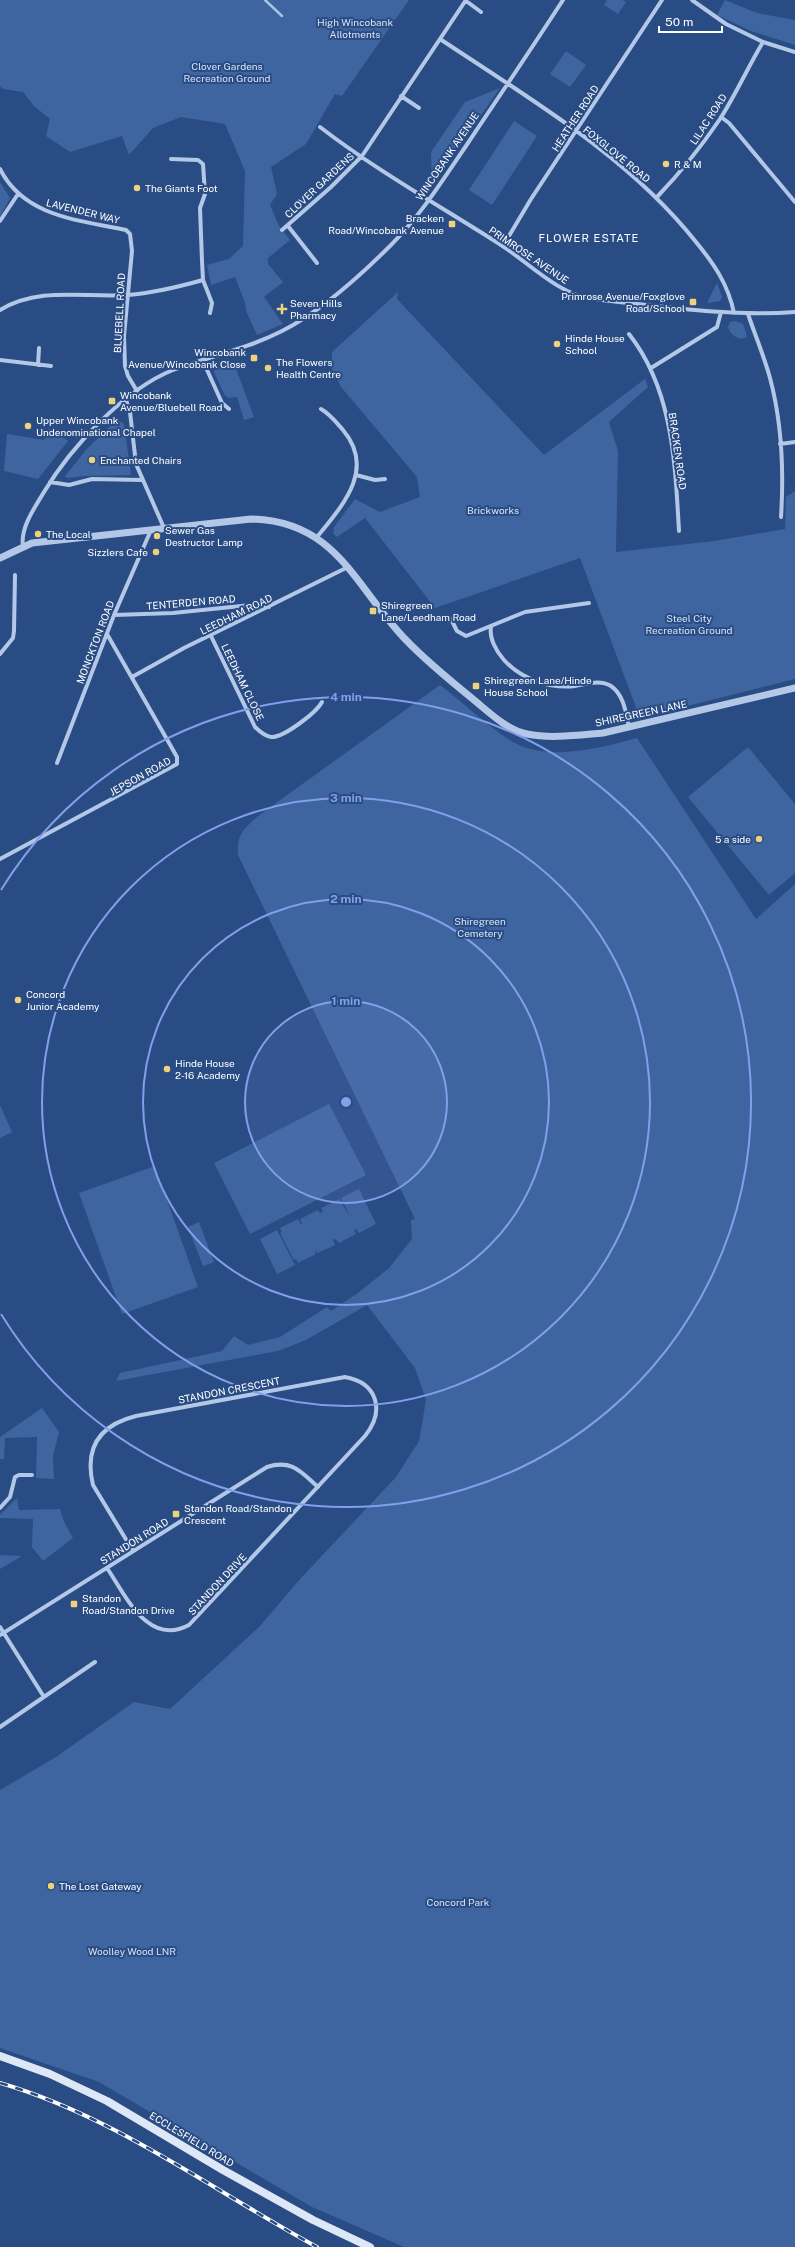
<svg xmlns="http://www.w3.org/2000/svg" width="795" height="2247" font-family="'Public Sans',sans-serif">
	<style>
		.green { fill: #3e65a0 }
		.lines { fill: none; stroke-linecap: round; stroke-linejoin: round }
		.stream { stroke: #a8c2e7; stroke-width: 2.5 }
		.minor { stroke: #b3c8e7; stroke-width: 4 }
		.tertiary { stroke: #b3c8e7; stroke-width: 7 }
		.secondary { stroke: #dde7f6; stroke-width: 8 }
		.rail-casing { stroke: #fff; stroke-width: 4 }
		.rail { stroke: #294c84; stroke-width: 2.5; stroke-dasharray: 8; stroke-linecap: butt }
		.ring { fill: none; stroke: #839eea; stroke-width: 2 }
		.poi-dot { fill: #eed37b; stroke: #294c84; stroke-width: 1.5 }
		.labels { text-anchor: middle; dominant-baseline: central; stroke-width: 4; stroke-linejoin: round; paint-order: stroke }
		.park-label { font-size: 10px; fill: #d7e3f6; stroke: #294c84 }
		.street-label { font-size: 10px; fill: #fff; stroke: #294c84 }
		.poi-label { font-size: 10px; fill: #fff; stroke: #294c84; text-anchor: start }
		.neighbourhood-label { font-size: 11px; letter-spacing: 1px; fill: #fff; stroke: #294c84 }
		.centre { fill: #839eea; stroke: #294c84; stroke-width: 2 }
		.ring-label { font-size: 12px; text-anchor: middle; font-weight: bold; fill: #839eea; stroke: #294c84; stroke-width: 4; stroke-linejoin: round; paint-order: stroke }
	</style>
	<rect width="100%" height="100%" fill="#294c84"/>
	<path class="green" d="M0,0H409L342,96L335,94L306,144L271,167L277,194L270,205L279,226L290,240L268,258V264L283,282L264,297L283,324L257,335L246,311L245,303L235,277L211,285L207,265L229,259L243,246L245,171L225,124L181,117L153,128L129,155L122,136L70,152L46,136L50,119L34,106L23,92L3,89L0,86Z
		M607,0H623L626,2L618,14L604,5Z
		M725,0L757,13L795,20V45L751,31L717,15Z
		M566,51L586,65L570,87L550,74Z
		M500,88L432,186L431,152L465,102Z
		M514,121L537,136L492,205L469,190Z
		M0,182L10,198L0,217Z
		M717,283L722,297L720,301L707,303Z
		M398,292L397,299L544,455L645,379L648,387L609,422L618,451L616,552L714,541L785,529L786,497L795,491V679L640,718L580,558L435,608L365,518L337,537L333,534L334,527L355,499L380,512L420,497L417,477L341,387L332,369V352Z
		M735,321L743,324L747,336L745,338C737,340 730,334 728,327L730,322Z
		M233,361L254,417L244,420L237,397L228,398L224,394L214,372L215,369Z
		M120,421L124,424L131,475L85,476L67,478L65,476L86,450L114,422Z
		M49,428L68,441L38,479L4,471L7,434L44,440Z
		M440,685C464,703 488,727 513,742C548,762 601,748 637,738L756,919L795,884V2247H404L312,2207L99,2082L0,2048V1790L56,1757L134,1702L170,1709L259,1627L301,1578L396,1477L419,1441L426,1400L415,1368L367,1305L306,1340L278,1351L116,1381L120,1373L222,1351L234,1336L248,1345L280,1337L327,1307L331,1311L358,1293L389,1268L412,1239L411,1220L415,1219L238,855C237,834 243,830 258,816Z
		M748,747L795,804V873L769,895L688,797Z
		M329,1104L366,1175L250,1234L214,1163Z
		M0,1105L12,1132L0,1138Z
		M155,1166L198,1287L122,1314L79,1193Z
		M359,1189L376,1224L359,1233L356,1229L354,1230L356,1234L339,1243L336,1239L333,1240L335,1245L318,1253L315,1250L316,1254L298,1263L296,1259L294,1260L280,1233L282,1232L280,1228L298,1219L301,1224L302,1223L300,1219L318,1210L320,1213L323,1212L321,1208L339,1199L351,1218L341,1198Z
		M199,1222L214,1262L203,1266L188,1227Z
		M277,1230L295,1265L277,1274L260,1239Z
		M42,1408L59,1432L53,1456L54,1479L36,1478L37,1437L5,1438L4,1459H0V1437Z
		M17,1498L19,1510L60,1509L64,1522L73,1538L43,1561L32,1547L33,1519L0,1518V1515Z
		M0,1555L22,1556L0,1569Z"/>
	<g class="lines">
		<path class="stream" d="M265,0L282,16"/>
		<path class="minor" d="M692,0L726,24L763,42L795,52
			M466,1L481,12
			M440,39C530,99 628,156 696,242C714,264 728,284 734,313
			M401,96L419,108
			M721,117L729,123L795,202
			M320,127C377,171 440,206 501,245C529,263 558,294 592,299C659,306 728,317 795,312
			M171,159L198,160L203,164L205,194L200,208L202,261L203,280L212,303L210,313
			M0,169C24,217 79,220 126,230L130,234L132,251L124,336L125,366L128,376L137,391
			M657,197C680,173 701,147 720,119C736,94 748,67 763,42
			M0,221L18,194
			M288,226L317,263
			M282,230L331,187L362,156L466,0
			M503,246L531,199L662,0
			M0,310C40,286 84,298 128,295C154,293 178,287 203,280
			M748,314C755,335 764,356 770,378C782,423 784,470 781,517
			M629,334C673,390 675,463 679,531
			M0,360L51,366
			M203,361L222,403L229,409
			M38,365L39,348
			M651,368L717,327L721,312
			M126,400L130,412L136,464L164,528
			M780,444L795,442
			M356,475L375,480L385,479
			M50,482L69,485L92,479L142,480
			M317,537C343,505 376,469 343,430C336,422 330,414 321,409
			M23,546C20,528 35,507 44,492C71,447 125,389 173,370C210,356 247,349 282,331C322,311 360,276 391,245C422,214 444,178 468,143C500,95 532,48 563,0
			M114,615L173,613L261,604L269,607
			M451,619L457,631L466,636L525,612L589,603
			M491,627C489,638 496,651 504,660C521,679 550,689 575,686C587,684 600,679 611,686C624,695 626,713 629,727
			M211,636L255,727C259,731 264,736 271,737C283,738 316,713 322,702
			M0,654L13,638L14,631L15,575
			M132,677L184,648L348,567
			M57,763L114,615L151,530
			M0,859L177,764V757L107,634
			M0,1508L10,1497L15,1477L19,1475H32
			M107,1568C126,1596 148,1647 189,1625L365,1436C385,1411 378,1383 345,1377L136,1416C100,1425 84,1447 93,1485L133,1551
			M0,1627L44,1697
			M0,1635L267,1467C292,1459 301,1472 318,1487
			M0,1727L95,1662"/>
		<path class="tertiary" d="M0,558L32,543L251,519C337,521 355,587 406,640C427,662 451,681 474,700C490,713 507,730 527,734C551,739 579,735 603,733L795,688"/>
		<path class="secondary" d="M0,2056L50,2074L107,2101L223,2170L313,2220L370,2247"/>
		<defs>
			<path id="rail" d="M0,2083C116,2117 212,2190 317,2247"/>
		</defs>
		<use href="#rail" class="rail-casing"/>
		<use href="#rail" class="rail"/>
	</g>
	<circle cx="346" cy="1102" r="101" fill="#839eea" fill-opacity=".12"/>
	<g class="ring">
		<circle cx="346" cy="1102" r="101"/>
		<circle cx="346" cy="1102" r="203"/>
		<circle cx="346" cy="1102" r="304"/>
		<path d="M1 890A405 405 0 1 1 1 1314"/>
	</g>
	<g class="poi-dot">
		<circle cx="666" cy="164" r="4"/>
		<circle cx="137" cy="188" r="4"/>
		<rect x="448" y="220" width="8" height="8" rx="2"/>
		<rect x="689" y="298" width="8" height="8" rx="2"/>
		<path d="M280 303h4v4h4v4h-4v4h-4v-4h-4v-4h4z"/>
		<circle cx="557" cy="344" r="4"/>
		<rect x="250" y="354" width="8" height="8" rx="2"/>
		<circle cx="268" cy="368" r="4"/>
		<rect x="108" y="397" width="8" height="8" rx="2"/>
		<circle cx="28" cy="426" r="4"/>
		<circle cx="92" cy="460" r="4"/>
		<circle cx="38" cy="534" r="4"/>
		<circle cx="157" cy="536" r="4"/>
		<circle cx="156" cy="552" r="4"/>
		<rect x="369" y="607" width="8" height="8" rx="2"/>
		<rect x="472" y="682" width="8" height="8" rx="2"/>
		<circle cx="759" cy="839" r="4"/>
		<circle cx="18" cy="1000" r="4"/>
		<circle cx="167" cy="1069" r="4"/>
		<rect x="172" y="1510" width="8" height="8" rx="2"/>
		<rect x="70" y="1600" width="8" height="8" rx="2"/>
		<circle cx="51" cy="1886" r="4"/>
	</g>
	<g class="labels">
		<g class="park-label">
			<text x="355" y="22">High Wincobank<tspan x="355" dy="12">Allotments</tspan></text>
			<text x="227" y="66">Clover Gardens<tspan x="227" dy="12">Recreation Ground</tspan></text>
			<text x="493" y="510">Brickworks</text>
			<text x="689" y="618">Steel City<tspan x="689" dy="12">Recreation Ground</tspan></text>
			<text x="480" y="921">Shiregreen<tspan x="480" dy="12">Cemetery</tspan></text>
			<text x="458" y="1902">Concord Park</text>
			<text x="132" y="1951">Woolley Wood LNR</text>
		</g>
		<g class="street-label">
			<text transform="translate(575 118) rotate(-57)">HEATHER ROAD</text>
			<text transform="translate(708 119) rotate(-57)">LILAC ROAD</text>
			<text transform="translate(617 154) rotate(39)">FOXGLOVE ROAD</text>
			<text transform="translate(447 156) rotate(-56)">WINCOBANK AVENUE</text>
			<text transform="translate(319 185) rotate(-43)">CLOVER GARDENS</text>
			<text transform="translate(83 211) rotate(14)">LAVENDER WAY</text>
			<text transform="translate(529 255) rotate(34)">PRIMROSE AVENUE</text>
			<text transform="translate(119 313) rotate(-87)">BLUEBELL ROAD</text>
			<text transform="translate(678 451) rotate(82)">BRACKEN ROAD</text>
			<text transform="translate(191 602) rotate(-5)">TENTERDEN ROAD</text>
			<text transform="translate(236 614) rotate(-26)">LEEDHAM ROAD</text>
			<text transform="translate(95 642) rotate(-69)">MONCKTON ROAD</text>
			<text transform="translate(243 682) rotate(64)">LEEDHAM CLOSE</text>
			<text transform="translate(641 713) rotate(-12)">SHIREGREEN LANE</text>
			<text transform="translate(140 776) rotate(-29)">JEPSON ROAD</text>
			<text transform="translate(229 1390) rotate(-11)">STANDON CRESCENT</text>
			<text transform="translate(134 1541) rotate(-32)">STANDON ROAD</text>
			<text transform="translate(217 1584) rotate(-47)">STANDON DRIVE</text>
			<text transform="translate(192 2139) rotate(31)">ECCLESFIELD ROAD</text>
		</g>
		<g class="poi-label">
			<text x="674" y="164">R &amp; M</text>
			<text x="145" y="188">The Giants Foot</text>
			<text x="444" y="218" text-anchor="end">Bracken<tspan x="444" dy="12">Road/Wincobank Avenue</tspan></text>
			<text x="685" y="296" text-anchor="end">Primrose Avenue/Foxglove<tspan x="685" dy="12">Road/School</tspan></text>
			<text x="290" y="303">Seven Hills<tspan x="290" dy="12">Pharmacy</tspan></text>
			<text x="565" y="338">Hinde House<tspan x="565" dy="12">School</tspan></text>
			<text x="246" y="352" text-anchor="end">Wincobank<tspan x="246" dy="12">Avenue/Wincobank Close</tspan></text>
			<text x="276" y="362">The Flowers<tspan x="276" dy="12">Health Centre</tspan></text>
			<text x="120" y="395">Wincobank<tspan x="120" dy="12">Avenue/Bluebell Road</tspan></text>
			<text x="36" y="420">Upper Wincobank<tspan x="36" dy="12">Undenominational Chapel</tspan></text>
			<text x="100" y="460">Enchanted Chairs</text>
			<text x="165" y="530">Sewer Gas<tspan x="165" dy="12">Destructor Lamp</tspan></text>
			<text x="46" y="534">The Local</text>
			<text x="148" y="552" text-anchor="end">Sizzlers Cafe</text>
			<text x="381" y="605">Shiregreen<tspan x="381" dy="12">Lane/Leedham Road</tspan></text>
			<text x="484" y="680">Shiregreen Lane/Hinde<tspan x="484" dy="12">House School</tspan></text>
			<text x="751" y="839" text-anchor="end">5 a side</text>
			<text x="26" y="994">Concord<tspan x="26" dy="12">Junior Academy</tspan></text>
			<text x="175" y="1063">Hinde House<tspan x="175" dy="12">2-16 Academy</tspan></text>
			<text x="184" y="1508">Standon Road/Standon<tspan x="184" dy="12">Crescent</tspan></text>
			<text x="82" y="1598">Standon<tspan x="82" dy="12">Road/Standon Drive</tspan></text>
			<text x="59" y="1886">The Lost Gateway</text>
		</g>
		<g class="neighbourhood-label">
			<text x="589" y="238">FLOWER ESTATE</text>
		</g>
	</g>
	<circle cx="346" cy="1102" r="6" class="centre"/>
	<g class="ring-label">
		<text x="346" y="701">4 min</text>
		<text x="346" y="802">3 min</text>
		<text x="346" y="903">2 min</text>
		<text x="346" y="1005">1 min</text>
	</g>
	<path d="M659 26v6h63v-6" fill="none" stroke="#ffffff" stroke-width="2"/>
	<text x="665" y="26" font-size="12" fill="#ffffff" stroke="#294c84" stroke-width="3" paint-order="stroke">50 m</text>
</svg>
